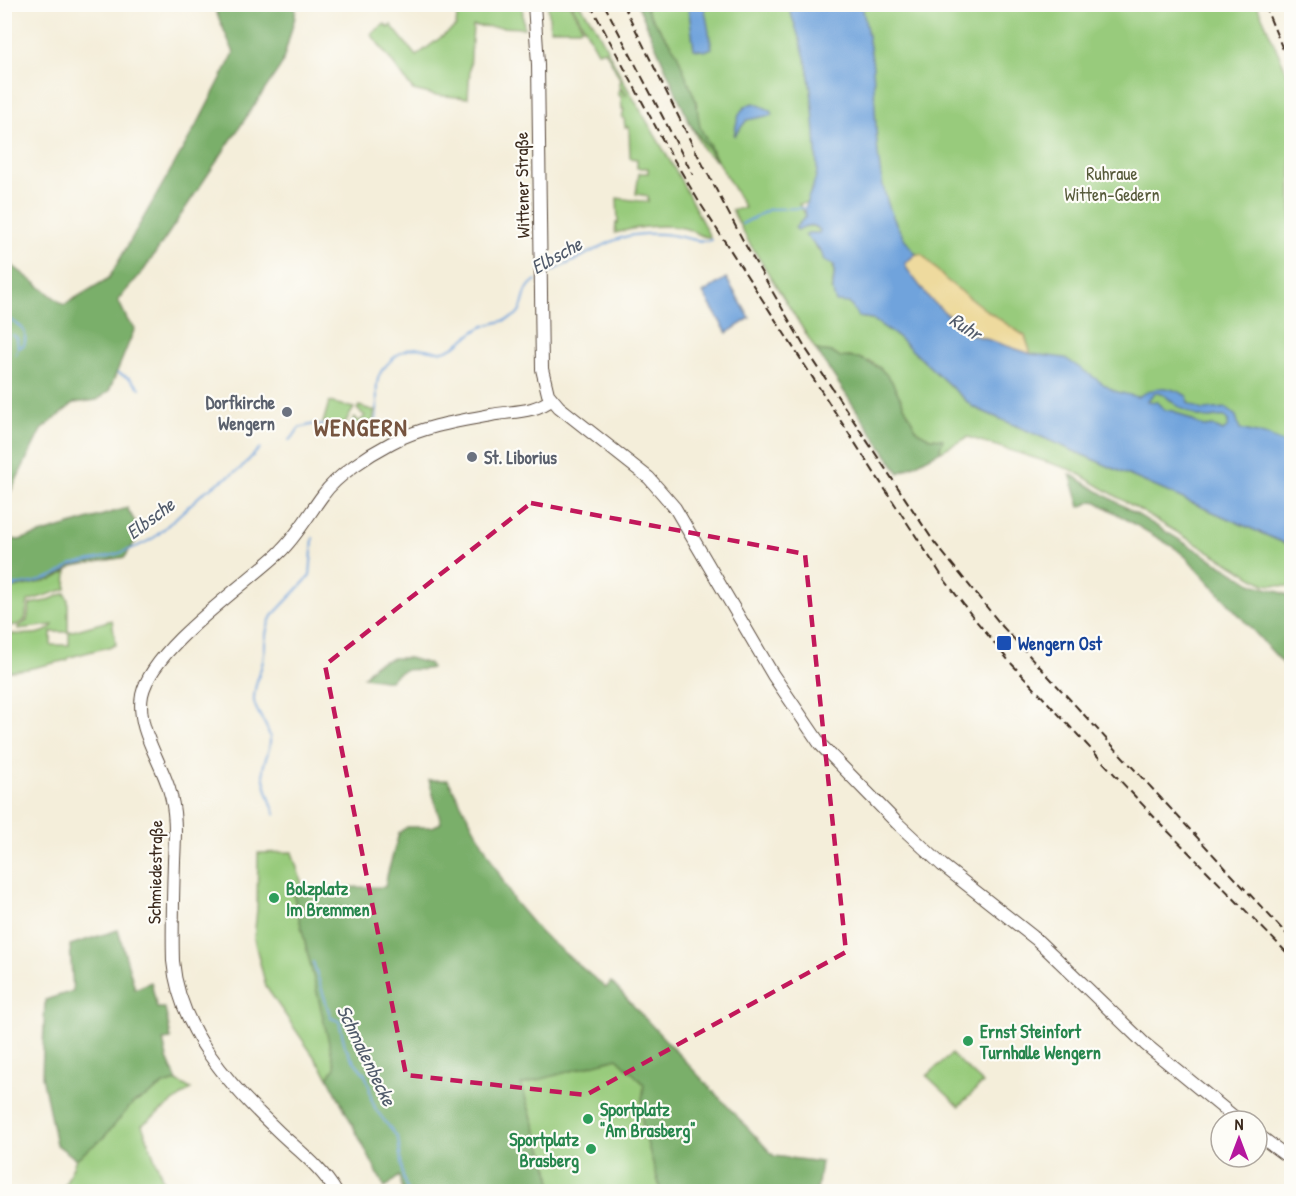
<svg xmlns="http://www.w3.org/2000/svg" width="1296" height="1196" font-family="'Patrick Hand',sans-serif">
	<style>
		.green { fill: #98cb7b; stroke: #6a7a4c; stroke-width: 1.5 }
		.forest { fill: #7aaf6b; stroke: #5a6c44; stroke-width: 1.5 }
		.sand { fill: #eeda9e; stroke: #94825e; stroke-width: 1.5 }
		.water { fill: #70a3dc; stroke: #56667d; stroke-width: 1.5; fill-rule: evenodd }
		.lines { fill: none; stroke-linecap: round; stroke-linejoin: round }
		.stream { stroke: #70a3dc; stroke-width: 2 }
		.major-casing { stroke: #57473a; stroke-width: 14 }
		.major { stroke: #fff; stroke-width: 12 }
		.rail { stroke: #3b2a1e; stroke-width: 2; stroke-dasharray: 9 4.5; stroke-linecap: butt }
		.marked { fill: none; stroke: #c2185b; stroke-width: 4.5; stroke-dasharray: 12 8; stroke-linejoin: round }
		.worship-dot { fill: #6b7280; stroke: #fdfcf7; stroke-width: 2 }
		.transit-dot { fill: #1a4fb4; stroke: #fdfcf7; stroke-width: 2 }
		.leisure-dot { fill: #2e9e5b; stroke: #fdfcf7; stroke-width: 2 }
		.labels { text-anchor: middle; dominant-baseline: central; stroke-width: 4.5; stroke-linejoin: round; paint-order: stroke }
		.park-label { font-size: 18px; fill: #575a3a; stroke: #fdfcf7 }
		.street-label { font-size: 18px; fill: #3b2a1e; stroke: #fdfcf7 }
		.worship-label { font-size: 18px; font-weight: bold; fill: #5b616d; stroke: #fdfcf7; text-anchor: end }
		.transit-label { font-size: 18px; font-weight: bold; fill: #164399; stroke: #fdfcf7; text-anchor: start }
		.leisure-label { font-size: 18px; font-weight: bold; fill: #27864d; stroke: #fdfcf7; text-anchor: start }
		.water-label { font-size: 20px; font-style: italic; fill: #505a6a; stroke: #fdfcf7 }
		.district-label { font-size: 24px; font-weight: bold; letter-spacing: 1.5px; fill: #76543f; stroke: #fdfcf7 }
	</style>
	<rect width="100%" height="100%" fill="#fdfcf7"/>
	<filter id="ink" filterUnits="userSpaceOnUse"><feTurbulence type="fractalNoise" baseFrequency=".0167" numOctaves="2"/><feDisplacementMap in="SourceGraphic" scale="12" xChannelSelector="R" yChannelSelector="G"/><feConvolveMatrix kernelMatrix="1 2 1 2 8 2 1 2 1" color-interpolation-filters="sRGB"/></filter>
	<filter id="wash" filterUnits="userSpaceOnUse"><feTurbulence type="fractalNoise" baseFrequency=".008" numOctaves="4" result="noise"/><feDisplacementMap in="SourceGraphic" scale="24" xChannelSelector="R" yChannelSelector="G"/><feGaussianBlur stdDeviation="1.35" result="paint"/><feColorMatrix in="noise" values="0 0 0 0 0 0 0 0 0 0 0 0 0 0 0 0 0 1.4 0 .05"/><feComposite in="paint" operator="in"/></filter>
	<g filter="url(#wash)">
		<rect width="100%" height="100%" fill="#f4eeda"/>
		<path class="green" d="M448,4L522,5L524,28L473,26L468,98L434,95L413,90L371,34L385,24L389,28L391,25L416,56L456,26L457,17Z
			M548,5H570L582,27L579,29H550Z
			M572,5H580L594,24L625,84L676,171L710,237C701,238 696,232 687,229C666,223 637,227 615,233L616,223H618L617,198L648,202V196L636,194L639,173H648V168H637V159L630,158L629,127H625L624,118H622L624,109H622L621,96L618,95L619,88L627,96L619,84L621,81L605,50L598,52Z
			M638,5H1257L1291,82V462L1233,436L1130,405L1039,355L1031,354L942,279L906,246L810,195L806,203L799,204L806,215L798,229C806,225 813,224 820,230L819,233H808C816,261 843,250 831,290L849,302L859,317L872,319L898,337L973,407L1291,546V587L1264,584L1072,470L968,437L941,451L940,448L942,439L930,438L917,431L891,380L880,368L871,362L850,357H839L831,352L816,350L748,241L732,210L745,208L718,162L704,151L690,124L683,103Z
			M329,402L354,408L343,426L323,423Z
			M359,406L375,411L372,426L368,432L348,428L355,417L359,422L365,416L357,409Z
			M67,571L66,589L28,601L25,620L17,625L8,626V629H5V590L53,579Z
			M65,593L68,600V632H51V645H69V632L112,620L116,645L70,657L67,660L28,669L5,672V637H10L11,634C25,634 44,637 53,625L18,629V627L27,621L30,604L46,601Z
			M292,852L303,887L292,888L336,1068L328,1077L266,987L254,939L257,909L258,853Z
			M951,1054L983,1083L959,1106L927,1076Z
			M617,1058L644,1084L641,1109L643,1128L661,1191H552L549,1170L521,1084Z
			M177,1081L191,1089L142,1125L167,1191L62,1192L76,1159L104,1137L133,1103L149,1095L163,1085Z"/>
		<path class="forest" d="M213,5H296L295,17L282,64L144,270L118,300L128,321L135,328L109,391L97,400L74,403L41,430L5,503L4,419L7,417L4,415L5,260L64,305L109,278L200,119L234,53Z
			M638,5H645L649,14L676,51L696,101L700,127L718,162L690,124Z
			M816,350L831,352L839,357L859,358L880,368L891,380L917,431L930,438L943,439L940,448L941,451L899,473Z
			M1070,474L1253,584C1266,589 1280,590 1291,597V672L1187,558L1175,548L1097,502L1093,501L1080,507Z
			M127,508L141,532L125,557L73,566L53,579L5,590V538L19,540Z
			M393,658H409L430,664L431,668C414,673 404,663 390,681L364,677L375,664Z
			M429,780H448L514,901L542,934L606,988L611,982L774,1156L821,1162L817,1191H661L643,1128L641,1109L644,1084L617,1058L521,1085L549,1170L552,1191H403L399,1176L385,1188L328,1077L335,1068L292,888L385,887L387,876L399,833L407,827H432L441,823Z
			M118,930L135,989L151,982L157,1008H165L171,1039L163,1040L167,1058L177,1081L163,1085L149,1095L133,1103L104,1137L76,1159L56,1144L42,1076L45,1000L73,991L70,945Z"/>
		<path class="sand" d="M916,254H922L945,279L987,311L1025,336L1031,354C1011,348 989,343 970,334C952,326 910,281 905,263Z"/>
		<path class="water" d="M688,5H704L712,48L705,51L694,49Z
			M788,5H862C866,26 871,47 873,68C878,133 871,202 916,254L905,263L907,269L929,298L968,333L1031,354L1065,358L1114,391L1137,397C1157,386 1165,384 1187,396L1188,403L1202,410L1226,408L1236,416L1240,429L1269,436L1291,447V546L973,407L898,337L872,319L859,317L849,303L836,302C829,286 836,281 834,265L824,261L821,251L805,235L808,233H819L820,230C813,223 806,225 798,230L795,228L806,216C801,203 818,184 817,168C815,135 814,103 808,71C804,49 795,26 788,5ZM1155,393C1165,393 1168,399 1175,404C1184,410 1200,419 1211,418C1216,417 1219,416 1225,417L1228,421V427L1223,431L1213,426L1204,427L1174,411L1164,410L1157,402L1147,401Z
			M754,103L770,110L772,115L747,120L734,136C737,123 737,106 754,103Z
			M726,278L750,318L727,333L703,293Z"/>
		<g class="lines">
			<path class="stream" d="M742,224L770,209L807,208
				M546,274C557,268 568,264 579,258C612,241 623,232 662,234C677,234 700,244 711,240
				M4,317C18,324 29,328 24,345L18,348L16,354
				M13,335L17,338L18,348
				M118,373L129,378L140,388
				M289,440L293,437L299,428L314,424L368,434C387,417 368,387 383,369C395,355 406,345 425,349C431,350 437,352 443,351C458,348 469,333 482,327C492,322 508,322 516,315C527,306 520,290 536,280
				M4,584C20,589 59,577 70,565C100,558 128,554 155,537L204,492L240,469L260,448
				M4,592L15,586
				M275,814C271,801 263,784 263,770C264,759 271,750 270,739C269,724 255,713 254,701C253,688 260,673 263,661C266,645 264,630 272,616L310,576L313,538
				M313,962L331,1018L339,1021L345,1046L350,1056L364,1073L369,1084L371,1098L376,1110L398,1138L403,1178L408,1192"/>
		</g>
	</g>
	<g filter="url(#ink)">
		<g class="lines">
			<defs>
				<path id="major" d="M534,4L538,64L542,369L548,394L559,407L649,478L675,508L773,675L820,744L897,823L942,865L1036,939L1145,1044L1239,1121
					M1257,1134L1292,1160
					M336,1192C322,1168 299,1151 279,1132C230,1086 179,1030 173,961C172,928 173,894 174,861C175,837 177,813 169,789C160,759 136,728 142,695C152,648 244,586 279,553C297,536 308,515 323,495C337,475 370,454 391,443C421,427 458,421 491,415C511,411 535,413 552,399"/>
			</defs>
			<use href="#major" class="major-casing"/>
			<use href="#major" class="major"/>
			<path class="rail" d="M590,4L667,148L698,200L875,474L944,579L973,617L1009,661L1156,819L1292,958
				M604,4L693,175
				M623,4L693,146L746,246L804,346L934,542L1002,626L1292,940
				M1264,4L1292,71"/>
		</g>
	</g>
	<path class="marked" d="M531,503L805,554L846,952L586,1095L406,1075L325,665Z"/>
	<g class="worship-dot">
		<circle cx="287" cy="412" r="6"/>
		<circle cx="472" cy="457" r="6"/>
	</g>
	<rect class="transit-dot" x="996" y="635" width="16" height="16" rx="3"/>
	<g class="leisure-dot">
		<circle cx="274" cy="898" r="6"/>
		<circle cx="968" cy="1041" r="6"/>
		<circle cx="588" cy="1119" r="6"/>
		<circle cx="591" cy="1149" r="6"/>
	</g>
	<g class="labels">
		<g class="park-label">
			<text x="1112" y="173">Ruhraue<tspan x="1112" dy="21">Witten-Gedern</tspan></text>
		</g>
		<g class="street-label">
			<text transform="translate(522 185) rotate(-91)">Wittener Straße</text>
			<text transform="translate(155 872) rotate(-89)">Schmiedestraße</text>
		</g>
		<g class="worship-label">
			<text x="275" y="402">Dorfkirche<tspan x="275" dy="21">Wengern</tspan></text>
			<text x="484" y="457" text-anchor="start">St. Liborius</text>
		</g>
		<g class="transit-label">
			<text x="1018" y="643">Wengern Ost</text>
		</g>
		<g class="leisure-label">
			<text x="286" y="888">Bolzplatz<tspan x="286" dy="21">Im Bremmen</tspan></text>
			<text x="980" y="1031">Ernst Steinfort<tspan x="980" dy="21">Turnhalle Wengern</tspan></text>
			<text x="600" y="1109">Sportplatz<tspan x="600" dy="21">"Am Brasberg"</tspan></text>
			<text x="579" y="1139" text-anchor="end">Sportplatz<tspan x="579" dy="21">Brasberg</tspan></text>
		</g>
		<g class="water-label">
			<text transform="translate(556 255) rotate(-29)">Elbsche</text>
			<text transform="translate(966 326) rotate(33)">Ruhr</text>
			<text transform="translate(150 518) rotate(-37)">Elbsche</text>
			<text transform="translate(367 1055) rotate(64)">Schmalenbecke</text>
		</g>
		<g class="district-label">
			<text x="361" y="427">WENGERN</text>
		</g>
	</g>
	<rect width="1296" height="1196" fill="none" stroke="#fdfcf7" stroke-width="24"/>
	<g transform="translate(1239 1139)"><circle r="28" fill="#fdfcf7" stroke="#afa8a0" stroke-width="1.5"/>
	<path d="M0-4.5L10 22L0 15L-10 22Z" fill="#b5179e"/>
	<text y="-9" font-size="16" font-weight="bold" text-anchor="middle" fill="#3b2a1e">N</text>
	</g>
</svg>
